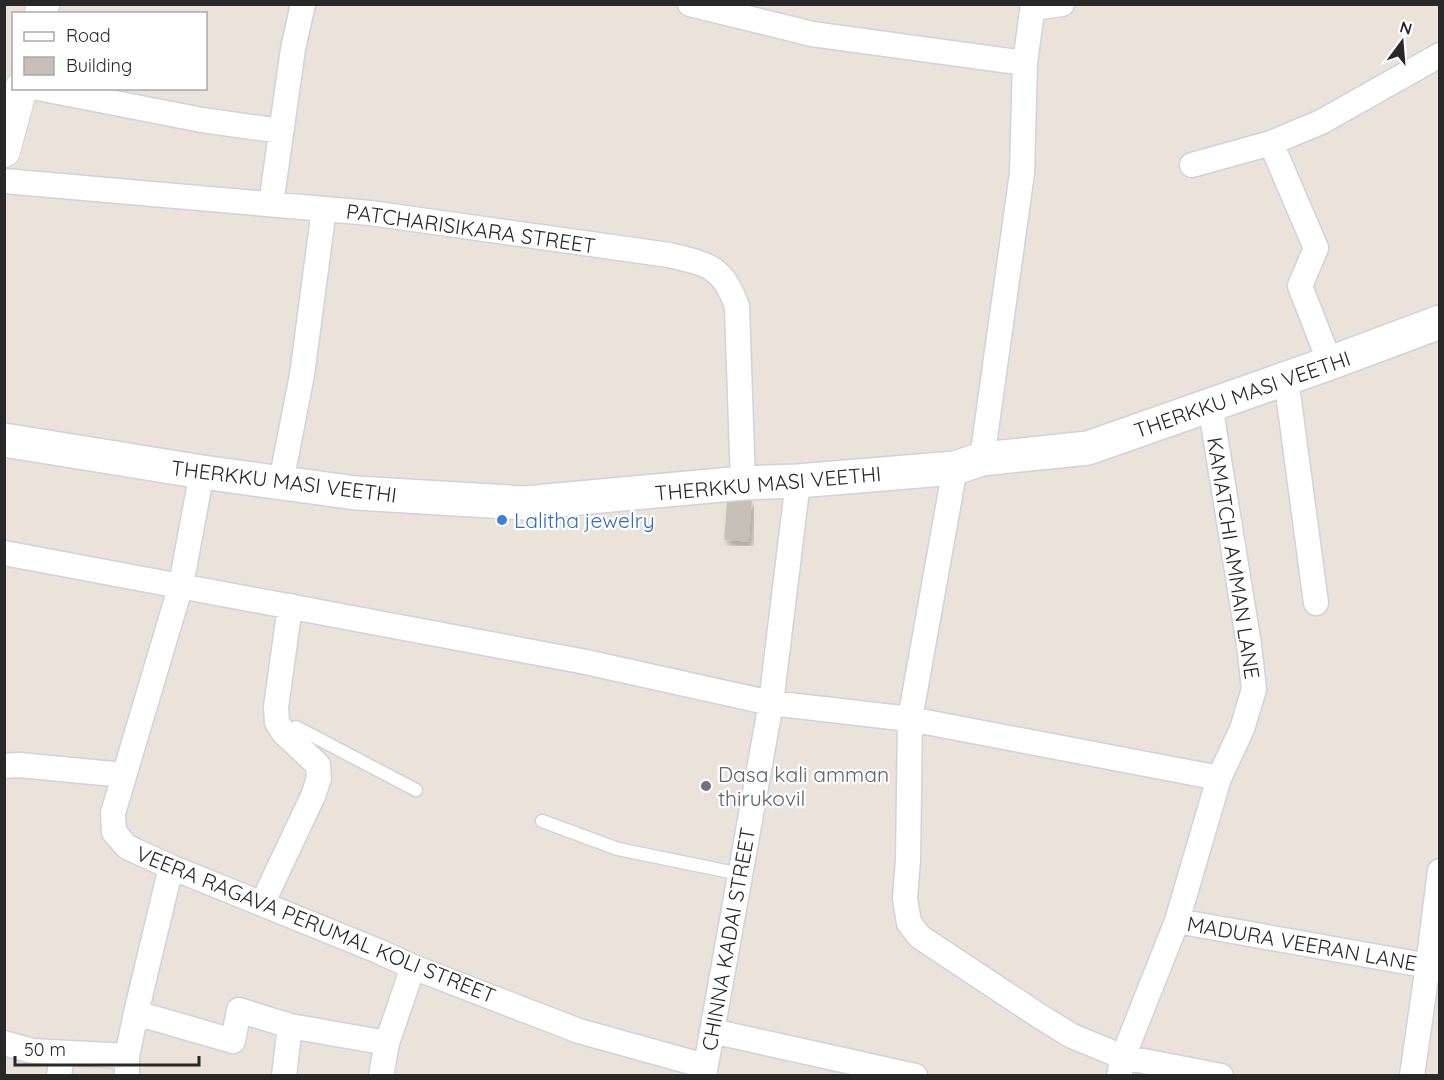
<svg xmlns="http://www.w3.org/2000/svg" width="1444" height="1080" font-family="Quicksand,sans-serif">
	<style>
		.building { fill: #c6c0b9; stroke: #c6bfb3; stroke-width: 1.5; filter: url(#shadow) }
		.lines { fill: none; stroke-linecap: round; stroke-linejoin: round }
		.service-casing { stroke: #ced2e1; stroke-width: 15 }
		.minor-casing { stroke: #ced2e1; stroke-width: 27 }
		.tertiary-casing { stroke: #ced2e1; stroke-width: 34 }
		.secondary-casing { stroke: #ced2e1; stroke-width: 36 }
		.service { stroke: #fff; stroke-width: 12 }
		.minor { stroke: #fff; stroke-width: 24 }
		.tertiary { stroke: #fff; stroke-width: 32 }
		.secondary { stroke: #fff; stroke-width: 33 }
		.shop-dot { fill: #3f7fe0; stroke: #fff; stroke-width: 2 }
		.worship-dot { fill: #6b7280; stroke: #fff; stroke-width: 2 }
		.labels { text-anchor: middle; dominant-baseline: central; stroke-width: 4.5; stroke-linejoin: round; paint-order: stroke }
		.street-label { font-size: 21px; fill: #282828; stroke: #fff }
		.shop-label { font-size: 21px; fill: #366cbe; stroke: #fff; text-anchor: start }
		.worship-label { font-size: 21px; fill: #5b616d; stroke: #fff; text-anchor: start }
	</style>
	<defs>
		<filter id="shadow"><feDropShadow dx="3.5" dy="6" stdDeviation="3" flood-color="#0004"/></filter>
	</defs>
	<rect width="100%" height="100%" fill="#ebe3d9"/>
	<path class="building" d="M728,499L751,501L748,541L725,539Z"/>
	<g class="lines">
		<defs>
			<path id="service" d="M283,732L296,727L416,790
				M542,821L618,849L740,874"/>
			<path id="minor" d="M690,4L812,34L1025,63
				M1033,8L1062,4
				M38,88L202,120L281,131
				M1271,143L1316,248L1300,286L1330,363
				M1192,165L1271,143L1321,122L1440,55
				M4,181L370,213L669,255C708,264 724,267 737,307L743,483
				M271,204L293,49L303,4
				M1286,378L1316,603
				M1210,404L1249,645L1254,689L1242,729L1219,778
				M982,459L1022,173L1025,63L1033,4
				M202,472L181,585L113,813L114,832L127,847L171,867L378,951L413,967L579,1031L705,1066
				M281,482L302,375L324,209
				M4,553L586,662L771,703L910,719L955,468
				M4,766L19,765L124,775
				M262,904L313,796L319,778L318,765L283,732L277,722L276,707L290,606
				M1177,921L1440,968
				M136,1013L233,1041L239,1010L290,1026L387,1043
				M712,1031L915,1076
				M4,1043L32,1051L127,1056
				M59,1076L62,1053
				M127,1076V1056L136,1013L171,867
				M284,1076L290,1026
				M381,1076L387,1043L413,967
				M704,1076L771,703L798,481
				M1119,1076L1123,1057L1177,921L1219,778L910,719L908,860L905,898L909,923L920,937L1041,1017L1072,1036L1123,1057L1221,1076
				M1412,1076L1428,965L1440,871"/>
			<path id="tertiary" d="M41,14L43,4
				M4,151L21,88"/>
			<path id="secondary" d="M4,440L202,472L356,493L525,503L743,483L798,481L955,468L982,459L1088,448L1330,363L1440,322"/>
		</defs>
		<use href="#service" class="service-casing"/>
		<use href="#minor" class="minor-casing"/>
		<use href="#tertiary" class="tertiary-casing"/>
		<use href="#secondary" class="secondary-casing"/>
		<use href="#service" class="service"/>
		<use href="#minor" class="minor"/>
		<use href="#tertiary" class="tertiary"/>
		<use href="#secondary" class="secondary"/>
	</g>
	<circle class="shop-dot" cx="502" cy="520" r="6"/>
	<circle class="worship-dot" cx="706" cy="786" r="6"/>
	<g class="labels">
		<g class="street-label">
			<text transform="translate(471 228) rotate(8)">PATCHARISIKARA STREET</text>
			<text transform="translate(1242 394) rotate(-19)">THERKKU MASI VEETHI</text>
			<text transform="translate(284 481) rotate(7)">THERKKU MASI VEETHI</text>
			<text transform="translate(768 483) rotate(-5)">THERKKU MASI VEETHI</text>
			<text transform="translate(1234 558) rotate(81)">KAMATCHI AMMAN LANE</text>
			<text transform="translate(316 924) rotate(22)">VEERA RAGAVA PERUMAL KOLI STREET</text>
			<text transform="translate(728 939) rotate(-80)">CHINNA KADAI STREET</text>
			<text transform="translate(1302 943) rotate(10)">MADURA VEERAN LANE</text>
		</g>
		<g class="shop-label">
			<text x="514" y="520">Lalitha jewelry</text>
		</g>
		<g class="worship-label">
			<text x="718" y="774">Dasa kali amman<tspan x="718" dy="24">thirukovil</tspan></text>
		</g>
	</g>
	<rect width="1444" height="1080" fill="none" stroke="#282828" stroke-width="12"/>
	<rect x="12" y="12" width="195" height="78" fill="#ffffff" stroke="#a9a9a9" stroke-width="1.5"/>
	<rect x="24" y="32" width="30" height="9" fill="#ffffff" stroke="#a9a9a9" stroke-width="1.5"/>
	<text x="66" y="42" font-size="18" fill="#282828">Road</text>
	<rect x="24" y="57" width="30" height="18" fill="#c6c0b9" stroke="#a9a9a9" stroke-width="1.5"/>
	<text x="66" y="72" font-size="18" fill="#282828">Building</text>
	<g transform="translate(1402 42) rotate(16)" stroke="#ffffff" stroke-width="4.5" paint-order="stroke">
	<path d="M0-4.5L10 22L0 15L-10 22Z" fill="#282828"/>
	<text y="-9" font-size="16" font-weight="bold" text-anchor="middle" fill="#282828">N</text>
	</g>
	<path d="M15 1056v9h184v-9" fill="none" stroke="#282828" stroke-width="3"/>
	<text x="24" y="1056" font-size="18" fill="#282828" stroke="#ffffff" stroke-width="4.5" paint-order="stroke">50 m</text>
</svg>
